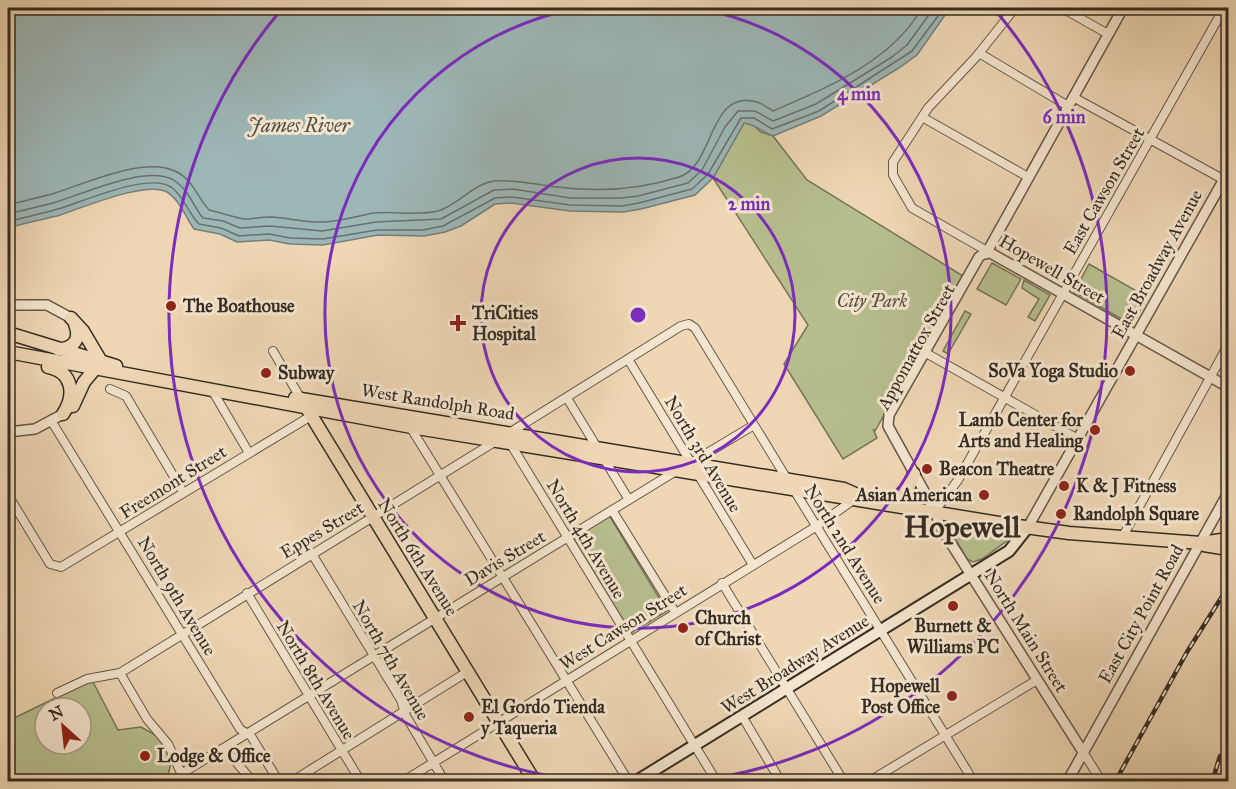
<svg xmlns="http://www.w3.org/2000/svg" width="1236" height="789" font-family="'IM FELL Great Primer',serif">
	<style>
		.green { fill: #b7be8e; stroke: #767558; stroke-width: 1.5; fill-rule: evenodd }
		.water { fill: #9db7b7; stroke: #737f7c; stroke-width: 1.5 }
		.lines { fill: none; stroke-linecap: round; stroke-linejoin: round }
		.shore { stroke: #68726d; stroke-width: 1.5 }
		.minor-casing { stroke: #635748; stroke-width: 10 }
		.tertiary-casing { stroke: #635748; stroke-width: 12 }
		.secondary-casing { stroke: #342c23; stroke-width: 14 }
		.primary-casing { stroke: #342c23; stroke-width: 15 }
		.trunk-casing { stroke: #342c23; stroke-width: 15 }
		.minor { stroke: #f5e5cf; stroke-width: 8 }
		.tertiary { stroke: #f5e5cf; stroke-width: 9 }
		.secondary { stroke: #f5e5cf; stroke-width: 10 }
		.primary { stroke: #efd7b5; stroke-width: 12 }
		.trunk { stroke: #efd7b5; stroke-width: 12 }
		.rail-casing { stroke: #342c23; stroke-width: 4.5 }
		.rail { stroke: #f5e5cf; stroke-width: 2; stroke-dasharray: 7; stroke-linecap: butt }
		.ring { fill: none; stroke: #7b2cbf; stroke-width: 3 }
		.poi-dot { fill: #8f2418; stroke: #f5e5cf; stroke-width: 2 }
		.labels { text-anchor: middle; dominant-baseline: central; stroke-width: 6; stroke-linejoin: round; paint-order: stroke }
		.street-label { font-size: 18px; fill: #342c23; stroke: #f5e5cf }
		.park-label { font-size: 18px; font-style: italic; fill: #55503e; stroke: #f5e5cf }
		.poi-label { font-size: 18px; font-weight: bold; fill: #342c23; stroke: #f5e5cf; text-anchor: start }
		.water-label { font-size: 20px; font-style: italic; fill: #4e4f48; stroke: #f5e5cf }
		.town-label { font-size: 30px; font-weight: bold; fill: #342c23; stroke: #f5e5cf }
		.centre { fill: #7b2cbf; stroke: #f5e5cf; stroke-width: 3 }
		.ring-label { font-size: 18px; text-anchor: middle; font-weight: bold; fill: #7b2cbf; stroke: #f5e5cf; stroke-width: 6; stroke-linejoin: round; paint-order: stroke }
	</style>
	<rect width="100%" height="100%" fill="#efd7b5"/>
	<filter id="stains"><feTurbulence type="fractalNoise" baseFrequency=".00333" numOctaves="4"/><feColorMatrix values="0 0 0 0 .2 0 0 0 0 .09 0 0 0 0 .02 0 0 0 .5 -.17"/></filter>
	<radialGradient id="worn" r=".72"><stop offset=".6" stop-color="#630" stop-opacity="0"/><stop offset="1" stop-color="#630" stop-opacity=".3"/></radialGradient>
	<path class="green" d="M744,123L752,124L761,132L773,136L807,180L963,276L875,431L873,429L877,438L843,459L784,364L808,325L713,178Z
		M992,263L1021,279L1006,305L977,289Z
		M1089,264L1147,297L1132,325L1074,292Z
		M1024,280L1050,295L1035,321L1028,317L1039,299L1022,288Z
		M965,311L971,314L948,354L943,351Z
		M609,515L667,611L631,633L573,538Z
		M952,524L1008,532L1012,537L982,559L973,562L967,559L950,530Z
		M92,680L118,730L141,727L161,738C170,753 175,766 164,781L8,782V721ZM45,708H81V744H45Z"/>
	<path class="water" d="M8,8H950L917,55L899,68L821,116L773,136C762,132 755,124 744,123L713,178L695,195L641,209L623,212L570,211L511,203L495,204L461,226L445,232L424,236L378,235L323,245L290,244L269,240L237,242L220,234L194,229C186,218 180,200 167,192C146,180 80,209 57,216C40,220 24,223 8,228Z"/>
	<g class="lines">
		<path class="shore" d="M8,205C22,201 38,198 52,194C85,184 144,155 177,172C193,180 197,197 209,210C218,212 237,218 244,219C253,219 262,217 271,217C288,218 303,222 320,222C339,222 356,216 374,213C395,211 417,216 438,211C459,205 472,184 494,181C515,179 536,185 557,187C598,192 639,190 679,177C715,166 708,88 757,102C763,104 768,108 773,111C828,87 891,62 922,8
			M8,214C23,210 38,207 53,203C81,195 148,163 175,181C189,190 193,206 203,218L223,221L240,228L270,226L322,231L376,222L441,219L494,190L513,189L570,198H622L638,196L688,183L702,170L725,127L738,111H755L773,121L816,104L892,57L907,45L934,8
			M8,222C24,217 41,214 58,209C83,202 147,172 171,187C184,196 188,213 199,224L221,228L239,236L269,234L290,238L323,239L377,230H423L443,226L495,198L512,197L570,205L622,206L639,203L692,189L708,174L741,118H754L772,129L819,111L912,51L944,8"/>
		<defs>
			<path id="minor" d="M1062,8L1108,34
				M979,53L1068,106
				M1073,97L1228,182
				M922,117L1028,177
				M987,251L912,208L893,175V162L928,108L976,57L1015,8
				M273,351L301,399
				M926,353L1078,439
				M628,359L753,565
				M110,389L126,396L183,492
				M212,390L249,453
				M567,398L629,500
				M52,422L240,729L251,736L279,782
				M409,425L629,782
				M509,433L681,326L689,324L695,328L787,479
				M510,443L717,782
				M689,464L754,425
				M794,490L974,782
				M8,495L50,564L61,567L311,416
				M612,510L675,612
				M935,511L958,480L1224,8
				M1123,536L1228,345
				M312,554L401,700L406,716L445,782
				M722,583L844,782
				M247,593L361,782
				M120,673L147,719L168,744L185,782
				M57,693L87,679L120,673L496,441
				M742,716L781,782
				M225,749L253,782
				M1083,752L1102,782
				M181,774L676,471
				M291,782L467,672
				M402,782L817,526L856,498
				M868,782L1037,680"/>
			<path id="tertiary" d="M987,251L979,257L889,415L888,426L935,511L940,526L1083,752
				M987,251L1228,387
				M986,254L1123,8
				M8,305H47L71,318
				M8,432L35,429L63,414
				M1028,527L1228,172
				M1067,782L1228,493"/>
			<path id="secondary" d="M635,782L1009,551L1028,527"/>
			<path id="primary" d="M303,402L535,782"/>
			<path id="trunk" d="M71,318L83,331L102,363
				M8,333L116,366
				M58,349C74,349 81,339 75,324
				M8,352L417,428L1018,526L1069,533L1201,543L1228,539
				M48,367C74,372 75,396 63,414
				M295,398L844,489L860,496
				M73,406L84,382L94,370
				M892,504L909,486L914,474
				M1204,545L1228,549"/>
		</defs>
		<use href="#minor" class="minor-casing"/>
		<use href="#tertiary" class="tertiary-casing"/>
		<use href="#secondary" class="secondary-casing"/>
		<use href="#primary" class="primary-casing"/>
		<use href="#trunk" class="trunk-casing"/>
		<use href="#minor" class="minor"/>
		<use href="#tertiary" class="tertiary"/>
		<use href="#secondary" class="secondary"/>
		<use href="#primary" class="primary"/>
		<use href="#trunk" class="trunk"/>
		<defs>
			<path id="rail" d="M1115,782L1187,652L1228,587
				M1212,782L1220,756
				M1223,782L1228,668"/>
		</defs>
		<use href="#rail" class="rail-casing"/>
		<use href="#rail" class="rail"/>
	</g>
	<g class="ring">
		<circle cx="638" cy="315" r="157"/>
		<path d="M698 8A313 313 0 1 1 578 8"/>
		<path d="M581 781A470 470 0 0 1 281 10M995 10A470 470 0 0 1 695 781"/>
	</g>
	<g class="poi-dot">
		<circle cx="171" cy="306" r="6"/>
		<path d="M455 314h6v6h6v6h-6v6h-6v-6h-6v-6h6z"/>
		<circle cx="1130" cy="371" r="6"/>
		<circle cx="266" cy="373" r="6"/>
		<circle cx="1095" cy="430" r="6"/>
		<circle cx="927" cy="469" r="6"/>
		<circle cx="1064" cy="486" r="6"/>
		<circle cx="984" cy="495" r="6"/>
		<circle cx="1061" cy="514" r="6"/>
		<circle cx="953" cy="606" r="6"/>
		<circle cx="683" cy="628" r="6"/>
		<circle cx="952" cy="696" r="6"/>
		<circle cx="469" cy="717" r="6"/>
		<circle cx="145" cy="756" r="6"/>
	</g>
	<g class="labels">
		<g class="street-label">
			<text transform="translate(1104 191) rotate(-60)">East Cawson Street</text>
			<text transform="translate(1157 264) rotate(-61)">East Broadway Avenue</text>
			<text transform="translate(1052 269) rotate(30)">Hopewell Street</text>
			<text transform="translate(916 347) rotate(-61)">Appomattox Street</text>
			<text transform="translate(438 402) rotate(9)">West Randolph Road</text>
			<text transform="translate(703 454) rotate(59)">North 3rd Avenue</text>
			<text transform="translate(173 482) rotate(-32)">Freemont Street</text>
			<text transform="translate(322 530) rotate(-31)">Eppes Street</text>
			<text transform="translate(586 539) rotate(59)">North 4th Avenue</text>
			<text transform="translate(845 544) rotate(58)">North 2nd Avenue</text>
			<text transform="translate(418 557) rotate(58)">North 6th Avenue</text>
			<text transform="translate(505 558) rotate(-31)">Davis Street</text>
			<text transform="translate(177 596) rotate(59)">North 9th Avenue</text>
			<text transform="translate(1141 614) rotate(-61)">East City Point Road</text>
			<text transform="translate(623 627) rotate(-32)">West Cawson Street</text>
			<text transform="translate(1026 631) rotate(58)">North Main Street</text>
			<text transform="translate(391 660) rotate(60)">North 7th Avenue</text>
			<text transform="translate(795 664) rotate(-32)">West Broadway Avenue</text>
			<text transform="translate(316 680) rotate(59)">North 8th Avenue</text>
		</g>
		<g class="park-label">
			<text x="872" y="301">City Park</text>
		</g>
		<g class="poi-label">
			<text x="183" y="306">The Boathouse</text>
			<text x="472" y="313">TriCities<tspan x="472" dy="21">Hospital</tspan></text>
			<text x="1118" y="371" text-anchor="end">SoVa Yoga Studio</text>
			<text x="278" y="373">Subway</text>
			<text x="1083" y="420" text-anchor="end">Lamb Center for<tspan x="1083" dy="21">Arts and Healing</tspan></text>
			<text x="939" y="469">Beacon Theatre</text>
			<text x="1076" y="486">K &amp; J Fitness</text>
			<text x="972" y="495" text-anchor="end">Asian American</text>
			<text x="1073" y="514">Randolph Square</text>
			<text x="695" y="618">Church<tspan x="695" dy="21">of Christ</tspan></text>
			<text x="953" y="626" text-anchor="middle">Burnett &amp;<tspan x="953" dy="21">Williams PC</tspan></text>
			<text x="940" y="686" text-anchor="end">Hopewell<tspan x="940" dy="21">Post Office</tspan></text>
			<text x="481" y="707">El Gordo Tienda<tspan x="481" dy="21">y Taqueria</tspan></text>
			<text x="157" y="756">Lodge &amp; Office</text>
		</g>
		<g class="water-label">
			<text x="299" y="125">James River</text>
		</g>
		<g class="town-label">
			<text x="962" y="527">Hopewell</text>
		</g>
	</g>
	<circle cx="638" cy="315" r="9" class="centre"/>
	<g class="ring-label">
		<text x="859" y="100">4 min</text>
		<text x="1064" y="123">6 min</text>
		<text x="749" y="210">2 min</text>
	</g>
	<rect width="1236" height="789" fill="none" stroke="#efd7b5" stroke-width="30"/>
	<rect x="9" y="9" width="1218" height="771" fill="none" stroke="#342c23" stroke-width="3"/>
	<rect x="15" y="15" width="1206" height="759" fill="none" stroke="#342c23" stroke-width="1.5"/>
	<g transform="translate(63 726) rotate(333)"><circle r="28" fill="#f5e5cf" stroke="#a89b8a" stroke-width="1.5"/>
	<path d="M0-4.5L10 22L0 15L-10 22Z" fill="#8f2418"/>
	<text y="-9" font-size="16" font-weight="bold" text-anchor="middle" fill="#342c23">N</text>
	</g>
	<rect width="100%" height="100%" filter="url(#stains)"/>
	<rect width="100%" height="100%" fill="url(#worn)"/>
</svg>
